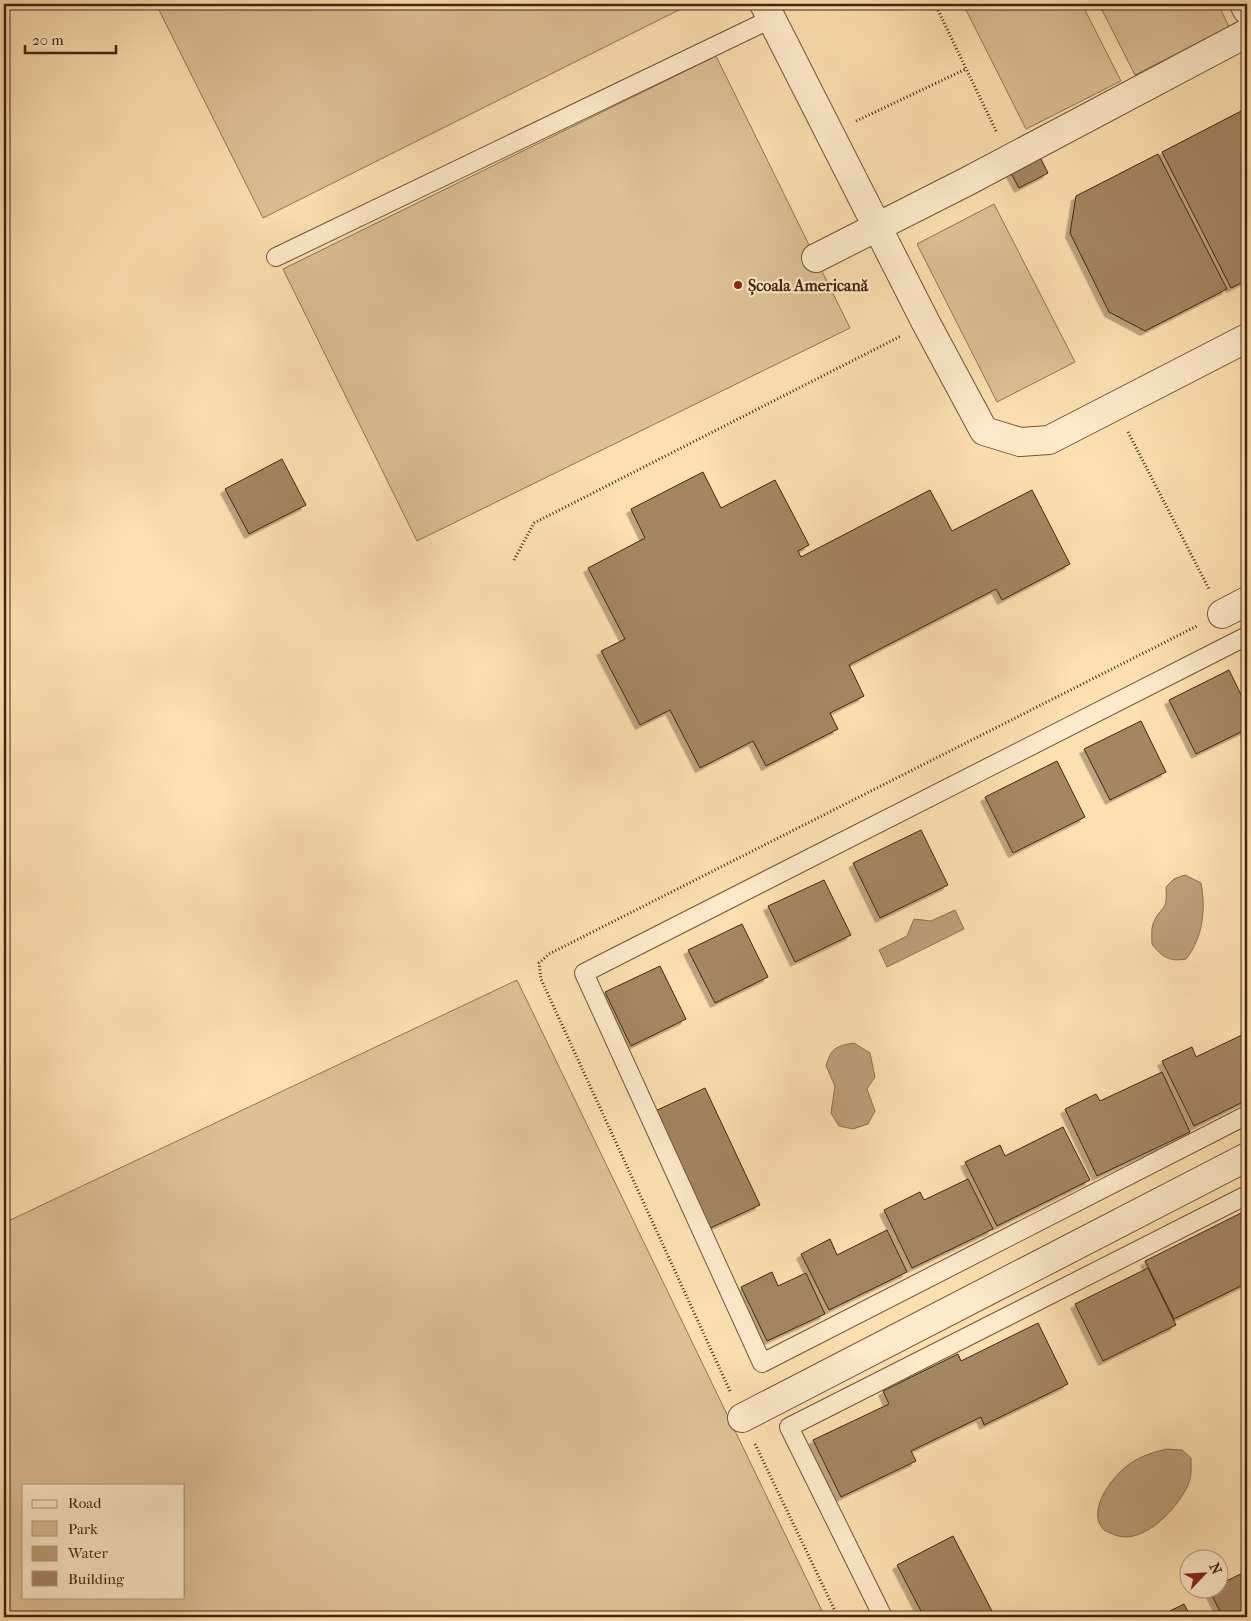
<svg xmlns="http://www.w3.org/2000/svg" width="1251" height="1621" font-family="'IM FELL French Canon',serif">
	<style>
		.green { fill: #dec095; stroke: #917253; fill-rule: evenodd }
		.water { fill: #bfa07a; stroke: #8e6e50 }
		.building { fill: #a58664; stroke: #442411; filter: url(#shadow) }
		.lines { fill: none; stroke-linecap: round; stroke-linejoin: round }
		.lane-casing { stroke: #725339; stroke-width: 20 }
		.street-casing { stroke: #725339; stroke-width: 30 }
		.path { stroke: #442411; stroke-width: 3; stroke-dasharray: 1 2.5; stroke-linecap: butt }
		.lane { stroke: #feebcc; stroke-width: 18 }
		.street { stroke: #feebcc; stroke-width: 28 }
		.poi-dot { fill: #8f2418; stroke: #feebcc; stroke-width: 2 }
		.labels { text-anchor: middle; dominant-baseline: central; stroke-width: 4; stroke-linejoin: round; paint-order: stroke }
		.poi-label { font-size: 16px; font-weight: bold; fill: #442411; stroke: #feebcc; text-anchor: start }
	</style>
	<defs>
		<filter id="shadow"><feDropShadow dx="-4.5" dy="4.5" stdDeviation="0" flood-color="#0004"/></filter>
	</defs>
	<rect width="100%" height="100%" fill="#fee0b0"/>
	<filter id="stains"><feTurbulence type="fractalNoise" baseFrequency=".004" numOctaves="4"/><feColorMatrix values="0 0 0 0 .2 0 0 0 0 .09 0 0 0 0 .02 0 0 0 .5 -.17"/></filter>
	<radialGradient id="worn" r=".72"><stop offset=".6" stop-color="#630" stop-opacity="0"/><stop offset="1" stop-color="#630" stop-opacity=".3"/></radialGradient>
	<path class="green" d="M156,4H689V5L263,218Z
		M963,4H1082L1121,81L1026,129Z
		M1099,4H1218L1229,27L1135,75Z
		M716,56L850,328L417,541L283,269Z
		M994,204L1075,362L997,402L917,244Z
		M517,980L825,1617H4V1223ZM24,1485H184V1597H24Z"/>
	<path class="water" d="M1185,875L1201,883C1206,909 1203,938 1186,959C1169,962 1162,957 1152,944C1152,938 1151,929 1153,924C1160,905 1168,914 1166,887L1174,879Z
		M955,910L964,929L887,967L879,950L907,936L914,919L931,921Z
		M854,1043L870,1053L875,1077L867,1089L875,1111L868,1124L853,1129L839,1126L831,1113L835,1086L826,1066C831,1048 836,1046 854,1043Z
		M1166,1449L1182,1450L1191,1458C1191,1467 1192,1476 1188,1485C1178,1508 1143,1546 1115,1535C1111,1533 1107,1532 1104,1530C1084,1510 1116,1471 1134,1461C1144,1455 1155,1452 1166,1449Z"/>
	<path class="building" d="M1247,108V280L1231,288L1162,152Z
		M1037,151L1048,173L1019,188L1007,166Z
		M1158,154L1227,289L1145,331L1109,312L1070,233L1076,196Z
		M282,459L306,505L249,534L225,489Z
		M703,472L721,508L775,480L809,545L798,551L801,557L930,490L952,531L1032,490L1070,564L1002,600L996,589L849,665L864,696L830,713L838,729L766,766L753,741L700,768L670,710L640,725L601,651L625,639L588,568L645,538L631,509Z
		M1229,670L1247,707V729L1196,754L1169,700Z
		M1141,721L1166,772L1110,800L1084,749Z
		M1057,761L1085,817L1013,853L985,797Z
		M921,830L948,885L880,918L853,863Z
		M824,880L851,935L795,962L768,906Z
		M742,924L768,977L715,1003L688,950Z
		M660,966L686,1019L631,1046L605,992Z
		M1244,1034L1247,1042V1100L1194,1126L1162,1061L1192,1047L1196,1057Z
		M1162,1072L1190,1132L1097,1176L1065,1109L1096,1094L1100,1101Z
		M705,1088L760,1205L708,1229L653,1112Z
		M1063,1127L1090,1180L997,1226L965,1162L1000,1145L1005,1156Z
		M968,1179L993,1229L912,1268L884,1210L920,1192L924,1200Z
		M1247,1210V1283L1174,1319L1145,1261Z
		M887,1230L907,1272L829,1310L801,1254L830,1239L837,1255Z
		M1148,1268L1176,1325L1103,1361L1075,1304Z
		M772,1272L778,1286L806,1273L825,1314L767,1341L741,1287Z
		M1038,1323L1068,1384L984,1425L981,1417L911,1451L916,1461L841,1497L813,1440L889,1404L883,1391L958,1354L961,1361Z
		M953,1536L994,1615L990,1617H924L897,1565Z
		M1247,1571V1617H1223L1209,1590L1218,1588V1585Z
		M1184,1604L1191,1617H1158Z"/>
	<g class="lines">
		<defs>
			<path id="lane" d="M276,257L771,19
				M1247,636L584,973L762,1363L1247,1115
				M883,1617L789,1427L1247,1195"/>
			<path id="street" d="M764,4L926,323L984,431L1020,442L1049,440L1247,338
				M1244,4L1247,10
				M816,258L966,182L1247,33
				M1222,614L1247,601
				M742,1418L1247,1157"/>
		</defs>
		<use href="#lane" class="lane-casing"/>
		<use href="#street" class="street-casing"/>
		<path class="path" d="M935,4L997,133
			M856,121L966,69
			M1128,432L1209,589
			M514,560L534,523L901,336
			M730,1391L541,979L539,963L549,954L1197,626
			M755,1444L838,1617"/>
		<use href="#lane" class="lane"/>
		<use href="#street" class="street"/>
	</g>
	<circle class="poi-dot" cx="738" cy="285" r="5"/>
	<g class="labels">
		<g class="poi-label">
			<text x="748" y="285">Școala Americană</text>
		</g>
	</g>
	<rect width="1251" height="1621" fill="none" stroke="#fee0b0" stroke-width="20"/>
	<rect x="5" y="5" width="1241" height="1611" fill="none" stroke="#442411" stroke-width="2.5"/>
	<rect x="10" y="10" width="1231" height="1601" fill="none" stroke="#442411"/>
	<rect x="22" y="1484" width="162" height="115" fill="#feebcc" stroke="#b49b81"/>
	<rect x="32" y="1500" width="25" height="8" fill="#feebcc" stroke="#b49b81"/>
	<text x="68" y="1508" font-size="15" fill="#442411">Road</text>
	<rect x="32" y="1521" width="25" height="15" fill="#dec095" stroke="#b49b81"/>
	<text x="68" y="1534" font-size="15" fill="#442411">Park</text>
	<rect x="32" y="1546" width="25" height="15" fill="#bfa07a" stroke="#b49b81"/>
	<text x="68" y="1558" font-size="15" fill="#442411">Water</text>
	<rect x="32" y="1571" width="25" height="15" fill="#a58664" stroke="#b49b81"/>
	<text x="68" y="1584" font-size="15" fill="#442411">Building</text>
	<g transform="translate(1204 1574) rotate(65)"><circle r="24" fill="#feebcc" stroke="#b49b81"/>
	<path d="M0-4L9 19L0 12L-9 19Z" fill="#8f2418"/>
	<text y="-8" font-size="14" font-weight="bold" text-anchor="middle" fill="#442411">N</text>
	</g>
	<path d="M25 45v8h91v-8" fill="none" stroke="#442411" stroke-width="2.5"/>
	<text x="32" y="45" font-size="15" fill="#442411" stroke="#feebcc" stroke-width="4" paint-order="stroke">20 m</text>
	<rect width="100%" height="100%" filter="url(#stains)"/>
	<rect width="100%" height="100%" fill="url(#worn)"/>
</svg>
